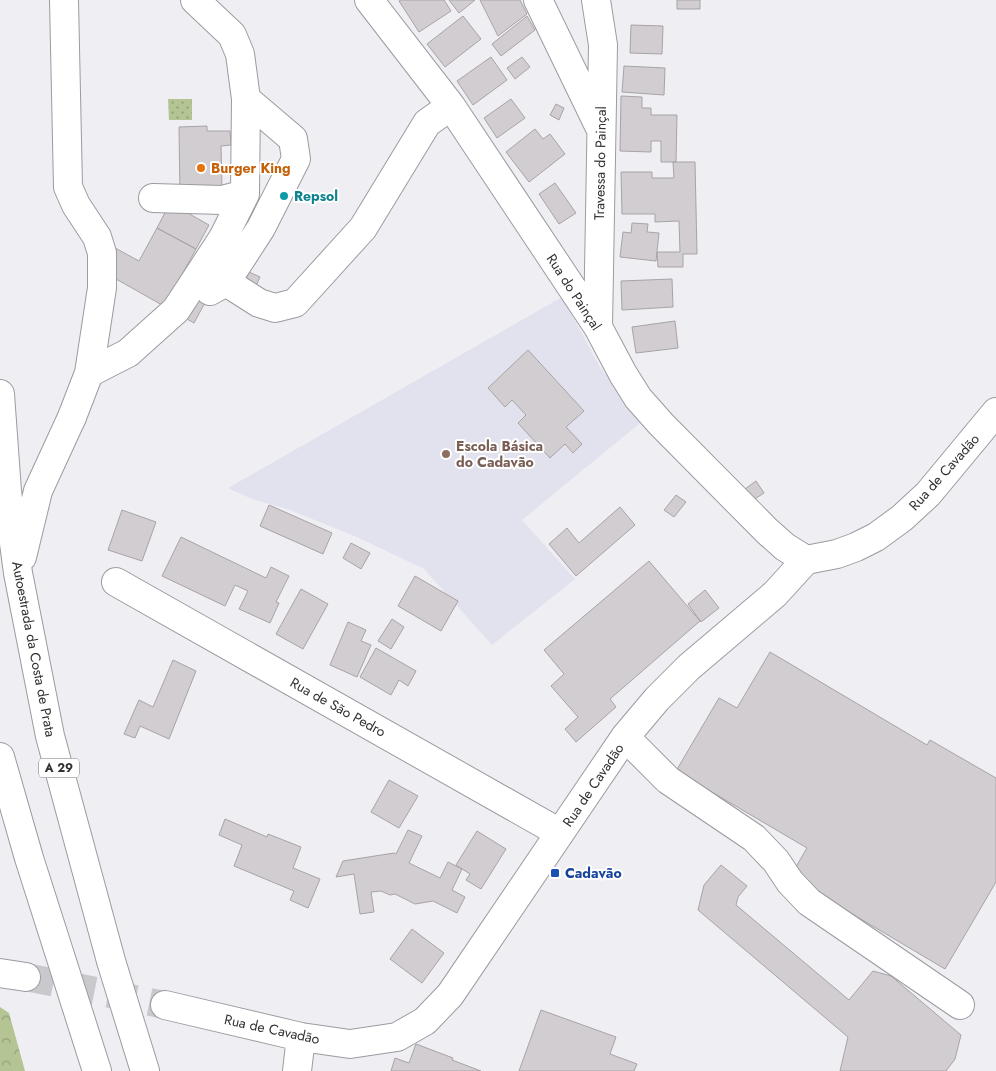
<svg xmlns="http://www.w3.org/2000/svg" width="996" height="1071" font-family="Jost,sans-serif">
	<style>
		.built { fill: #e2e2ef }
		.forest { fill: url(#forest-crowns) }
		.park { fill: url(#park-dots) }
		.building { fill: #d2cdd0; stroke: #a8a3a6 }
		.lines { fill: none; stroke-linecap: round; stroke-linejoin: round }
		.minor-tunnel { stroke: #c8c8cd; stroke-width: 28; stroke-dasharray: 28 14; stroke-linecap: butt }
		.minor-casing { stroke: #9b9ba0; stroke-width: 30 }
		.highway-casing { stroke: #9b9ba0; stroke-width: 30 }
		.minor { stroke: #fff; stroke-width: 28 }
		.highway { stroke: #fff; stroke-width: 28 }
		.food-dot { fill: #e8710a; stroke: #fff; stroke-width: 2 }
		.culture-dot { fill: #0f9aa8; stroke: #fff; stroke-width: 2 }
		.education-dot { fill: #8d6e63; stroke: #fff; stroke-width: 2 }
		.transit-dot { fill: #1a4fb4; stroke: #fff; stroke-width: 2 }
		.labels { text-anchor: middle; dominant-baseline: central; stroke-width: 4; stroke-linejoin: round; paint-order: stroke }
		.shield { fill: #fff; stroke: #707071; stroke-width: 1 }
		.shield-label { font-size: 12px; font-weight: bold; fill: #323234 }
		.street-label { font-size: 14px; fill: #323234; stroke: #fff }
		.food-label { font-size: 14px; font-weight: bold; fill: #c56008; stroke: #fff; text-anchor: start }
		.culture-label { font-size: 14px; font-weight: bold; fill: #0d838f; stroke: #fff; text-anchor: start }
		.education-label { font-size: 14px; font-weight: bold; fill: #785e54; stroke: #fff; text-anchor: start }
		.transit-label { font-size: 14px; font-weight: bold; fill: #164399; stroke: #fff; text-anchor: start }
	</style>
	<defs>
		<pattern id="forest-crowns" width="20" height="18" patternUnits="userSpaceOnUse" patternTransform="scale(1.25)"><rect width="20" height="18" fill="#b4c492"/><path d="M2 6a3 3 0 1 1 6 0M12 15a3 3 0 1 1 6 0" fill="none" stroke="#93a078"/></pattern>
		<pattern id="park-dots" width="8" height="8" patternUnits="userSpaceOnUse" patternTransform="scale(1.25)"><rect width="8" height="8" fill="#b4c492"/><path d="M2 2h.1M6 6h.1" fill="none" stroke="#93a078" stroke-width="1.8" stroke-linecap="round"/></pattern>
	</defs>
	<rect width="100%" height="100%" fill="#eeeef3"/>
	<path class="built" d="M562,297L601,369L645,419L522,520L575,579L492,645L424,569L359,538L290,510L252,499L228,488Z"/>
	<path class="forest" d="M0,1007L9,1013L25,1071H0Z"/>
	<path class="park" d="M168,99H192V120H169Z"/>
	<path class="building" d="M401,0H444L451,11L419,32L399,1Z
		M449,0H475L459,13Z
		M480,0H520L527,14L498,36Z
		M677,0H700V9H677Z
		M463,16L481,39L445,67L427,44Z
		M527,16L535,30L501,56L492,44Z
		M631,25L663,26L662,54L630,53Z
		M491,57L507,80L473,105L457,81Z
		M522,57L530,67L515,79L507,68Z
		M624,66L665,68L664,95L622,92Z
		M621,96L642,97V108H651V115H677L676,162H661V141H651V152L620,151Z
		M511,99L525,118L497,138L484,118Z
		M556,104L564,108L559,120L550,115Z
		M207,126V131H230L231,145L221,146L222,190L180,195L179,127Z
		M535,129L543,139L550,134L565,154L529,182L506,152Z
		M673,162H695L697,254H683V267H658L657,252H680L679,221L655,222V214H622L621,172H652V178H674Z
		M555,183L576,213L559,224L539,194Z
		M170,203L209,225L196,249L157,228Z
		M632,223L648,224L647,232L659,233L656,261L620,257L623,232L631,233Z
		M157,228L196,249L178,282L207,299L194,323L93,266L106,243L139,261Z
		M249,272L260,277L255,288L244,283Z
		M672,279L673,307L622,310L621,281Z
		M675,321L678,348L636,353L632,327Z
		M528,350L584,411L566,427L582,444L573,453L565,444L550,458L518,423L526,415L512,400L505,407L488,388Z
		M756,481L764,493L753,500L745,489Z
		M676,495L686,502L674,517L664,510Z
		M269,505L332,533L323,554L260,526Z
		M620,507L635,525L576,576L549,544L567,528L579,543Z
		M122,510L156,522L142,561L108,550Z
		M181,537L266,578L271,567L289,576L276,602L279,603L270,623L239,609L248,591L235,585L225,606L162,576Z
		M351,543L370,553L361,569L343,558Z
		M649,561L700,621L610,699L616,707L576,742L565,729L578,717L551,686L564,674L544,650Z
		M415,576L458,601L441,631L398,606Z
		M301,589L328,604L303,649L276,634Z
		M705,590L719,608L701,622L688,604Z
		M392,619L404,627L391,649L378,641Z
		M348,622L366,630L361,641L371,645L357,677L330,665Z
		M376,648L416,671L408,686L399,680L391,695L360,677Z
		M770,652L927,745L930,740L996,778V882L945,969L790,877L807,848L676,771L719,698L737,708Z
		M173,660L196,671L169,739L140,726L135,738L124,734L139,700L153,707Z
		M389,780L418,796L399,828L371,812Z
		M225,819L267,837L268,834L301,847L293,868L320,879L308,908L290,900L294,891L234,866L242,845L219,835Z
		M408,830L422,836L409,863L440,878L448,862L462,869L452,890L465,897L457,913L433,901L415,904L395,894L390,895L381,891L371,892L374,912L360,914L354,874L336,877L343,861L394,853L396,854Z
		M477,831L506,849L481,889L466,880L470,874L456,865Z
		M721,865L747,886L738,897L736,905L849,1000L873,971L891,976L961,1035L955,1059L946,1071H840L848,1037L698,910L704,885Z
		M412,929L444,953L422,983L390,959Z
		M541,1010L616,1037L610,1054L637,1064L634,1071H519Z
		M416,1044L453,1058L452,1060L481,1071H391L395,1058L409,1063Z"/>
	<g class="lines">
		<path class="minor-tunnel" d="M26,977L165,1005"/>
		<defs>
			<path id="minor" d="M64,0L68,187L76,205L97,237L102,253V288L89,373L72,417
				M369,0L451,106L598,327L623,374L638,398L661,424L767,531L785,547L806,560
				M538,0L599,126
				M596,0L603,45L598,327
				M153,198L222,200L245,194
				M226,282L259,303L275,308L295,303L363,228L427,123L451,106
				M210,291L226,282L261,228L296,159L293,139L246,99
				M89,373L128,353L176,310L223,238L245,194L246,99L240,54L232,35L195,0
				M116,582L560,833
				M625,737L668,780L754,838L776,861L790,882L809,902L960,1005
				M0,973L26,977
				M165,1005L301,1037L350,1044L397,1037L425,1021L450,995L625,737L657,699L689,667L775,594L806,560L837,554L856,547L876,537L902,518L928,494L996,412
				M297,1071L301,1037"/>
			<path id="highway" d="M0,394L7,491L18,573L50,736L111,961L145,1071
				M22,557L38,491L72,417
				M0,757L29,858L97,1071"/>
		</defs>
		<use href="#minor" class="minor-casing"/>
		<use href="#highway" class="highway-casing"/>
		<use href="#minor" class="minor"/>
		<use href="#highway" class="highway"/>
	</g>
	<circle class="food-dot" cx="201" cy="168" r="5"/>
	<circle class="culture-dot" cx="284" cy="196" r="5"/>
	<circle class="education-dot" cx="446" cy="454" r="5"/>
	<rect class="transit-dot" x="550" y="868" width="10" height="10" rx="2.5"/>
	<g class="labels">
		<rect class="shield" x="39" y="758.5" width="40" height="19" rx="4"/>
		<g class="shield-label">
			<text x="59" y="768">A 29</text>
		</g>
		<g class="street-label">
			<text transform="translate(600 163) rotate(-89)">Travessa do Painçal</text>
			<text transform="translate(574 292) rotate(57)">Rua do Painçal</text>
			<text transform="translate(944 472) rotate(-48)">Rua de Cavadão</text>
			<text transform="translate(34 649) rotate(79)">Autoestrada da Costa de Prata</text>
			<text transform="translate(338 707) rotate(29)">Rua de São Pedro</text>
			<text transform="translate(593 785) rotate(-56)">Rua de Cavadão</text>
			<text transform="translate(272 1029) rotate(12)">Rua de Cavadão</text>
		</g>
		<g class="food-label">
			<text x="211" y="168">Burger King</text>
		</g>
		<g class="culture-label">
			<text x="294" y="196">Repsol</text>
		</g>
		<g class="education-label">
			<text x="456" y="446">Escola Básica<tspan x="456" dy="16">do Cadavão</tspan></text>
		</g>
		<g class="transit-label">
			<text x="565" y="873">Cadavão</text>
		</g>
	</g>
</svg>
